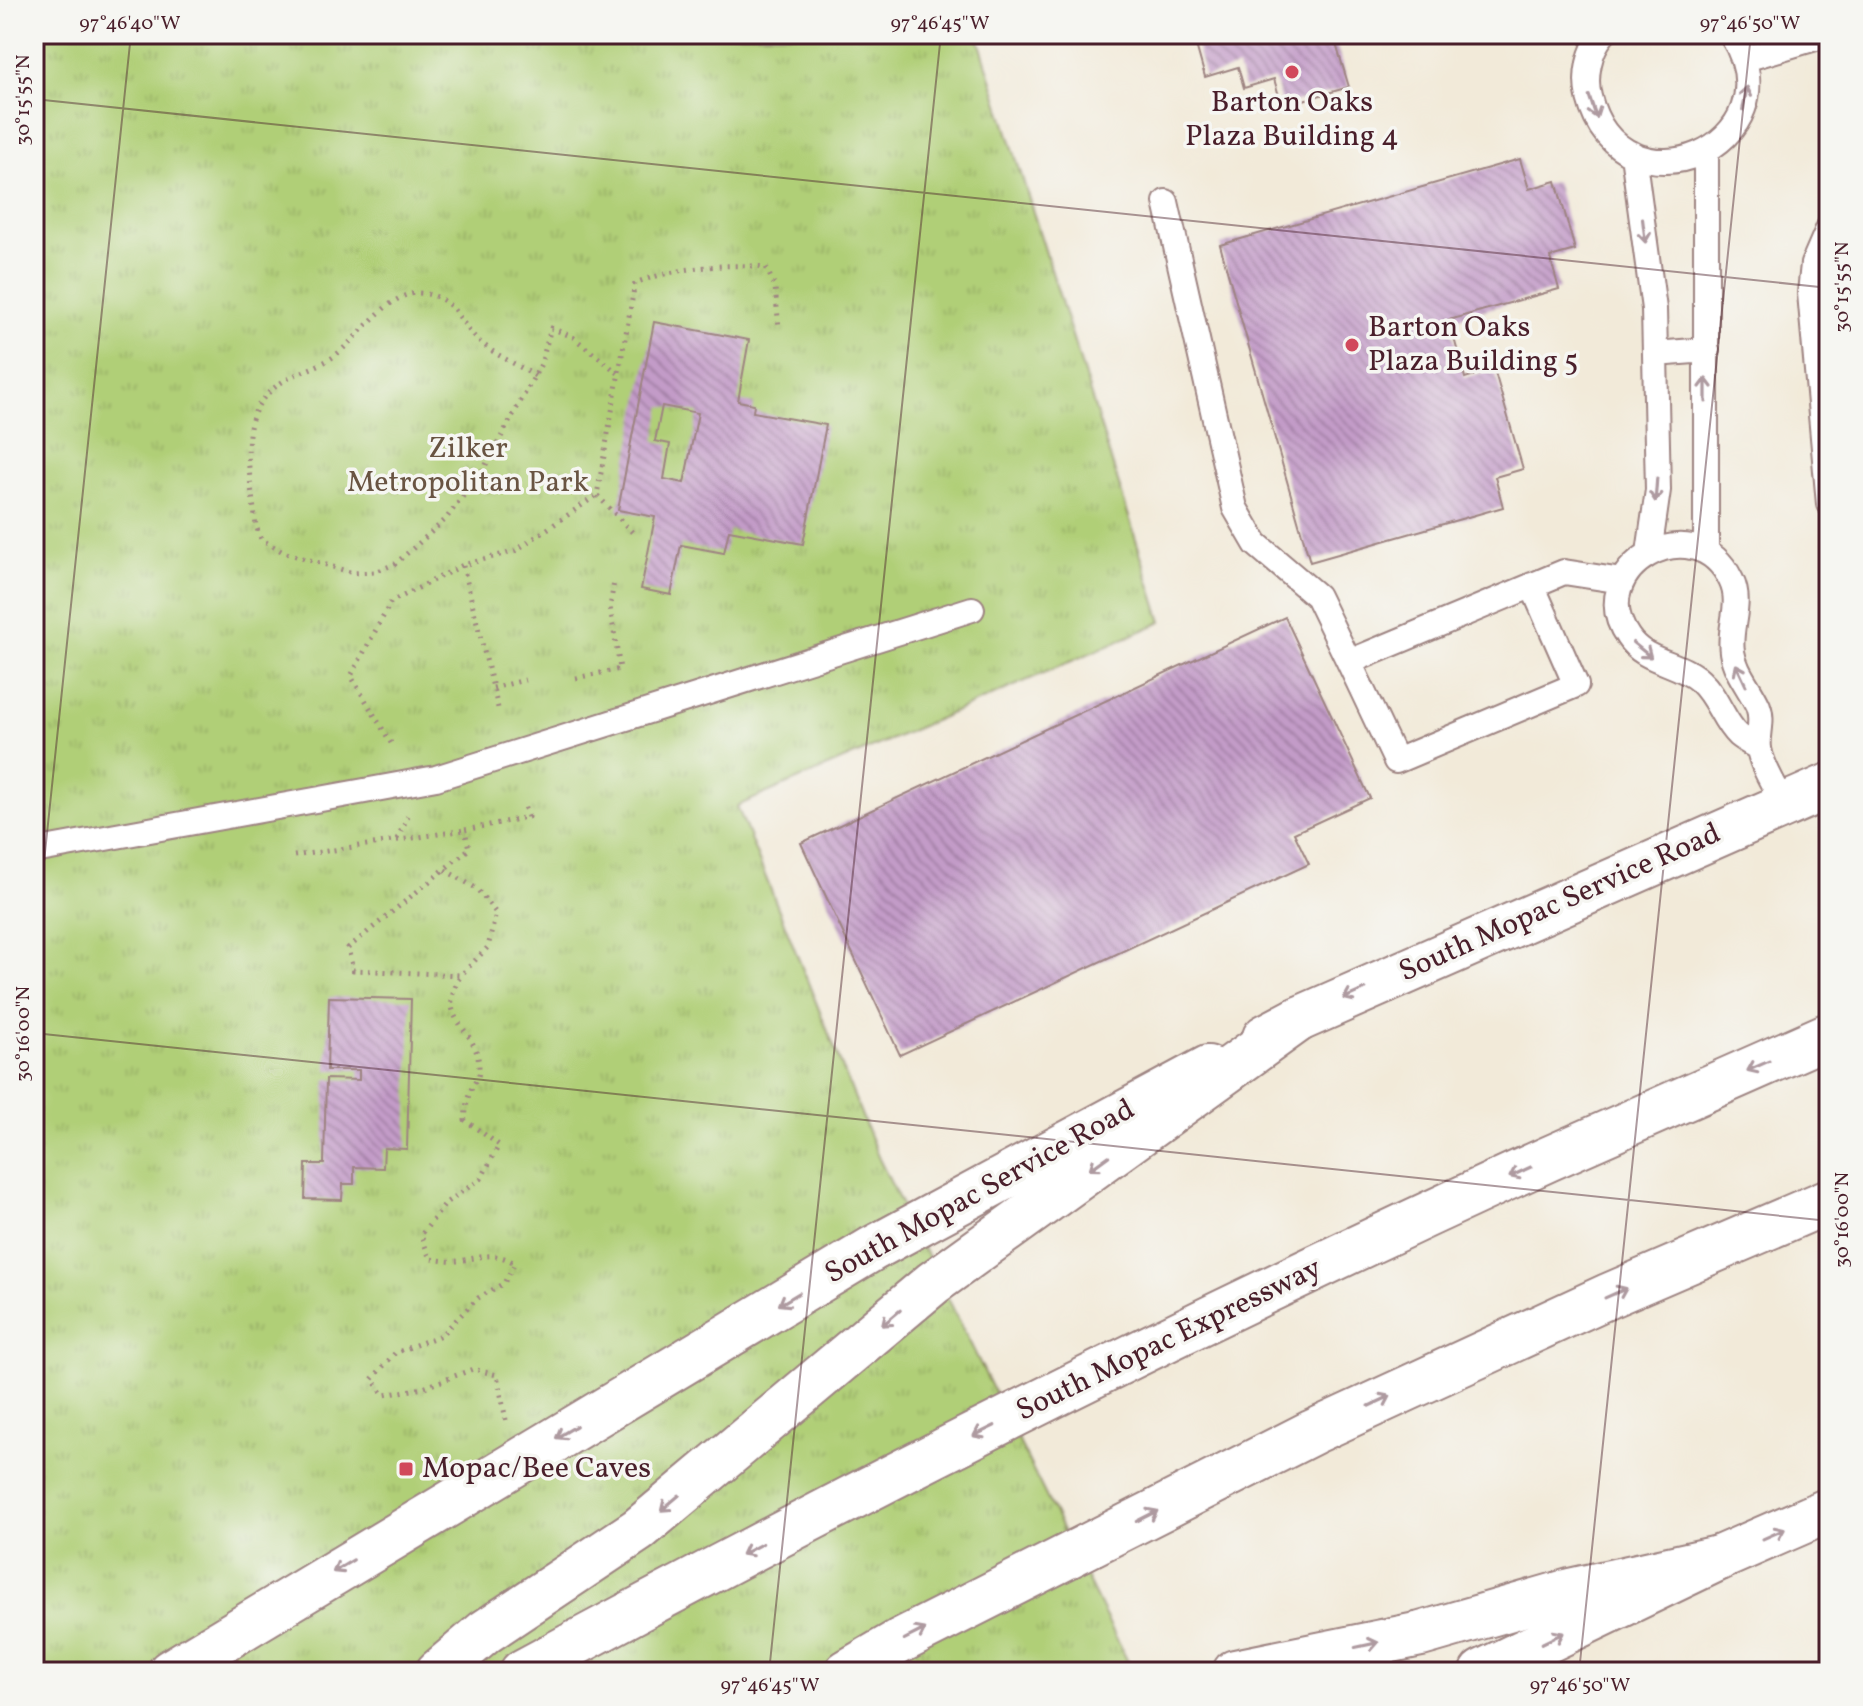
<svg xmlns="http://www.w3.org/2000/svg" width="1863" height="1706" font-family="Vollkorn,serif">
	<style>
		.grass { fill: url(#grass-tufts); stroke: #7d7751; stroke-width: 2 }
		.building { fill: url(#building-back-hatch); fill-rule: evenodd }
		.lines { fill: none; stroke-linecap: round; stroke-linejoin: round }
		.lane-casing { stroke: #9e8482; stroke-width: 28 }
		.secondary-casing { stroke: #9e8482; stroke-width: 48 }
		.highway-casing { stroke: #9e8482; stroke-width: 48 }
		.path { stroke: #9e8482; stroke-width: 5; stroke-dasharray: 2 6; stroke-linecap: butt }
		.lane { stroke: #fff; stroke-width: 24 }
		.secondary { stroke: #fff; stroke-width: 44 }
		.highway { stroke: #fff; stroke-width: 44 }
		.oneway { stroke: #ae9aa0 }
		.ticks { fill: none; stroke: #4a1f2b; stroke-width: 2; stroke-opacity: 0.45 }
		.poi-dot { fill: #d1495b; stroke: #f6f6f2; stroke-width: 3 }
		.labels { text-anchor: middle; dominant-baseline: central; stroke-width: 7; stroke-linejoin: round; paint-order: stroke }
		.poi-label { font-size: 30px; fill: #4a1f2b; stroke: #f6f6f2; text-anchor: start }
		.park-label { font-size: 30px; fill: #695442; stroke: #f6f6f2 }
		.street-label { font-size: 30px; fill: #4a1f2b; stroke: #f6f6f2 }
		.neatline { fill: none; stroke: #4a1f2b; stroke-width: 3 }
		.ticks-label { font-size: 20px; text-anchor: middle; fill: #4a1f2b }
	</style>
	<defs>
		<pattern id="grass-tufts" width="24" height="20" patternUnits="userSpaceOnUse" patternTransform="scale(2)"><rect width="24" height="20" fill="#b0cf77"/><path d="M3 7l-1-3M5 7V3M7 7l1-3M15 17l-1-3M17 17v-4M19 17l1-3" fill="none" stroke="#99b167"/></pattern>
		<pattern id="building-back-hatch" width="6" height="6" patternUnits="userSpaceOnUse" patternTransform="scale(2)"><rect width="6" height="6" fill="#c39bc8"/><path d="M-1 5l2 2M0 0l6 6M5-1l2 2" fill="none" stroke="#a07ea3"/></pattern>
	</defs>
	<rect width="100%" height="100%" fill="#f6f6f2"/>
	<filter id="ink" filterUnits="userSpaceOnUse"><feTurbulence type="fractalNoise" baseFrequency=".0125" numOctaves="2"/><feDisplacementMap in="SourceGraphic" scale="16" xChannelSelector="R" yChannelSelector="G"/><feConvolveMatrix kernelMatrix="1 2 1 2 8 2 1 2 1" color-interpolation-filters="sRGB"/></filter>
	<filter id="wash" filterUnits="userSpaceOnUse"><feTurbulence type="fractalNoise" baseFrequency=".006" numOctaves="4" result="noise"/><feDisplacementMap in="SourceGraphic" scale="32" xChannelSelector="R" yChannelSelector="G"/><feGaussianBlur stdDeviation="1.8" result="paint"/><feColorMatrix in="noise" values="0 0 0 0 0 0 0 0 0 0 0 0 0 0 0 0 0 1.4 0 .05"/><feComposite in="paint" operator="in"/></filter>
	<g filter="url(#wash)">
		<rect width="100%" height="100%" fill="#f2ead9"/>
		<path class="grass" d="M34,34H977L1162,622L737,806L880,1161L1133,1672H34Z"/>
		<g id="blocks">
			<path class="building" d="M1193,34H1333L1349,87L1282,106L1274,79L1244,88L1238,67L1205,77Z
				M1520,159L1529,189L1556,181L1575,250L1550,257L1559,289L1449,320L1465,378L1494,369L1523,469L1495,477L1503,507L1310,562L1220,245Z
				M654,322L749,340L738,401L754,404L753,412L826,425L803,544L729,530L724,553L681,545L671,595L641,589L655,517L618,510ZM662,406L698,413L684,483L664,479L670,444L655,441Z
				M1285,617L1370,798L1294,833L1309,864L900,1055L801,843Z
				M329,997L411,999L407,1149L384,1148L383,1168L354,1167V1184H343L342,1200L305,1199L306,1164H324L326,1079L359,1080V1070H327Z"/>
		</g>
	</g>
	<g filter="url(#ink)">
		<use href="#blocks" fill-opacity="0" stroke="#9e8482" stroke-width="2"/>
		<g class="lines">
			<defs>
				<path id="lane" d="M1603,34C1589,50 1584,77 1589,97C1620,221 1802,146 1731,34
					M1745,59L1829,34
					M1633,154L1654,309L1658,490L1649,553
					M1166,202L1235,508L1256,544L1317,596L1349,662L1564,572L1622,581
					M1829,227L1813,264L1810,293L1829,504
					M1655,354L1707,350
					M1706,552V152
					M1349,662L1396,761L1576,685L1532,585
					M1759,748C1752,744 1744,740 1738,735C1723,721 1717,696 1700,681C1678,661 1645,663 1628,637C1581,569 1695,504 1731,580C1743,604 1728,627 1732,652C1735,672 1750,688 1758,706C1764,721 1757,734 1759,749C1762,767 1776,788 1784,804
					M34,851L436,778L972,609"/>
				<path id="secondary" d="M1265,1037L1299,1019L1829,786
					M170,1672L872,1249L1208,1068
					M1482,1672L1719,1558L1829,1510"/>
				<path id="highway" d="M438,1672L485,1632L638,1530L933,1283L1299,1019
					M522,1672C858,1490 1200,1318 1548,1159C1641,1117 1735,1076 1829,1035
					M847,1672L900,1641L1313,1432L1608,1296L1829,1201
					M1235,1672L1421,1634L1570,1591L1719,1558"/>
			</defs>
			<use href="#lane" class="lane-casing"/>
			<use href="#secondary" class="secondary-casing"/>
			<use href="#highway" class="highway-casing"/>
			<path class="path" d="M535,376C517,364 494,355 478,340C458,322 455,295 419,293C388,292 357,340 333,357C315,369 290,374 274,388C264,396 257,405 253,417C242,446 253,495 256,526L261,539L283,552L353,573L375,572L395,564L445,520L483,470L541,364L551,328L573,337L618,373
				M632,532L597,495L635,283C675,268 723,263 766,267L775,287L779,328
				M463,566L499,712
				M576,678L620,669L610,607L614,582
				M493,688L525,680
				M391,743L351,676L391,602L463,565L515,551L597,495
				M397,839L408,816
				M294,856L465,830
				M445,870L476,888L496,913L488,947L461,975
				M506,1420L497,1375L473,1369L423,1388L384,1395L372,1379L395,1353L441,1335L478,1298L504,1283L515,1263C491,1250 482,1258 457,1261C448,1262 439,1260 430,1259L421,1235L447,1202L481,1179L499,1145L465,1120C466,1112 466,1103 469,1095C471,1087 478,1080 479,1072C481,1024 432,1025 461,975L353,970L348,948L469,849L465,830L528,817L523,803"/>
			<use href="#lane" class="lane"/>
			<use href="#secondary" class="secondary"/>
			<use href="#highway" class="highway"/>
		</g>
		<defs><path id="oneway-shaft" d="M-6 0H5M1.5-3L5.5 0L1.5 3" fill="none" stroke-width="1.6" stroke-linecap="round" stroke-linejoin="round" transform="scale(2)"/></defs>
		<g class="oneway">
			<use href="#oneway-shaft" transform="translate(1745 98) rotate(-79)"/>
			<use href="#oneway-shaft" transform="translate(1593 107) rotate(71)"/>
			<use href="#oneway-shaft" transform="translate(1644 231) rotate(83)"/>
			<use href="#oneway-shaft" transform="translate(1706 390) rotate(-90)"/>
			<use href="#oneway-shaft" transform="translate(1656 490) rotate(94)"/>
			<use href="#oneway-shaft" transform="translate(1642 650) rotate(39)"/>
			<use href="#oneway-shaft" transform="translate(1741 675) rotate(-115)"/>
			<use href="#oneway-shaft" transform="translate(1354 994) rotate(156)"/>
			<use href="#oneway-shaft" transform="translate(1758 1066) rotate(156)"/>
			<use href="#oneway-shaft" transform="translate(1099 1163) rotate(144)"/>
			<use href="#oneway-shaft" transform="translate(1520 1172) rotate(155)"/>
			<use href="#oneway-shaft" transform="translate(1616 1293) rotate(-24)"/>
			<use href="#oneway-shaft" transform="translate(789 1299) rotate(149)"/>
			<use href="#oneway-shaft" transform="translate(891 1318) rotate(140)"/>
			<use href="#oneway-shaft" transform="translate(1380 1401) rotate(-25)"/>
			<use href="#oneway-shaft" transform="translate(984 1431) rotate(154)"/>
			<use href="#oneway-shaft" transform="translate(566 1432) rotate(149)"/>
			<use href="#oneway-shaft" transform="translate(670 1503) rotate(140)"/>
			<use href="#oneway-shaft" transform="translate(1147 1516) rotate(-27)"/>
			<use href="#oneway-shaft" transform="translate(1774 1534) rotate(-24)"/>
			<use href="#oneway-shaft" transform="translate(752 1549) rotate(152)"/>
			<use href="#oneway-shaft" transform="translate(343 1566) rotate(149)"/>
			<use href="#oneway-shaft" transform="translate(915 1634) rotate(-27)"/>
			<use href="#oneway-shaft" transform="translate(1553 1638) rotate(-26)"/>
			<use href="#oneway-shaft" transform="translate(1367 1645) rotate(-12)"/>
		</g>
	</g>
	<path class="ticks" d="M34,99L1829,288M34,957L131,34M34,1033L1829,1221M769,1672L941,34M1579,1672L1751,34"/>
	<g class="poi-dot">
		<circle cx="1292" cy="72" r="8"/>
		<circle cx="1352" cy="345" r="8"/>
		<rect x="398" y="1461" width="16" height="16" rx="4"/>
	</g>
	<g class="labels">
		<g class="poi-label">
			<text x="1292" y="103" text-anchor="middle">Barton Oaks<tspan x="1292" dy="34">Plaza Building 4</tspan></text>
			<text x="1368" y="328">Barton Oaks<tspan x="1368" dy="34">Plaza Building 5</tspan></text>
			<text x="422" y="1469">Mopac/Bee Caves</text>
		</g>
		<g class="park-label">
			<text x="468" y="449">Zilker<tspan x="468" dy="34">Metropolitan Park</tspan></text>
		</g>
		<g class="street-label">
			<text transform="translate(1560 903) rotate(-24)">South Mopac Service Road</text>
			<text transform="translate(980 1192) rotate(-29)">South Mopac Service Road</text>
			<text transform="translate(1169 1340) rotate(-26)">South Mopac Expressway</text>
		</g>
	</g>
	<rect width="1863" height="1706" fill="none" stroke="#f6f6f2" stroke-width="88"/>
	<rect x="44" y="44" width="1775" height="1618" class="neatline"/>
	<g class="ticks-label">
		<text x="130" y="29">97°46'40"W</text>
		<text x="940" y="29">97°46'45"W</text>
		<text x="1750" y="29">97°46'50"W</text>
		<text transform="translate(22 100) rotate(-90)" y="7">30°15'55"N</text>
		<text transform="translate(1841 287) rotate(-90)" y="7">30°15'55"N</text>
		<text transform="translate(22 1034) rotate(-90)" y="7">30°16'00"N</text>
		<text transform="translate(1841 1220) rotate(-90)" y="7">30°16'00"N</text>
		<text x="770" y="1691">97°46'45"W</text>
		<text x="1580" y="1691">97°46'50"W</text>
	</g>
</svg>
